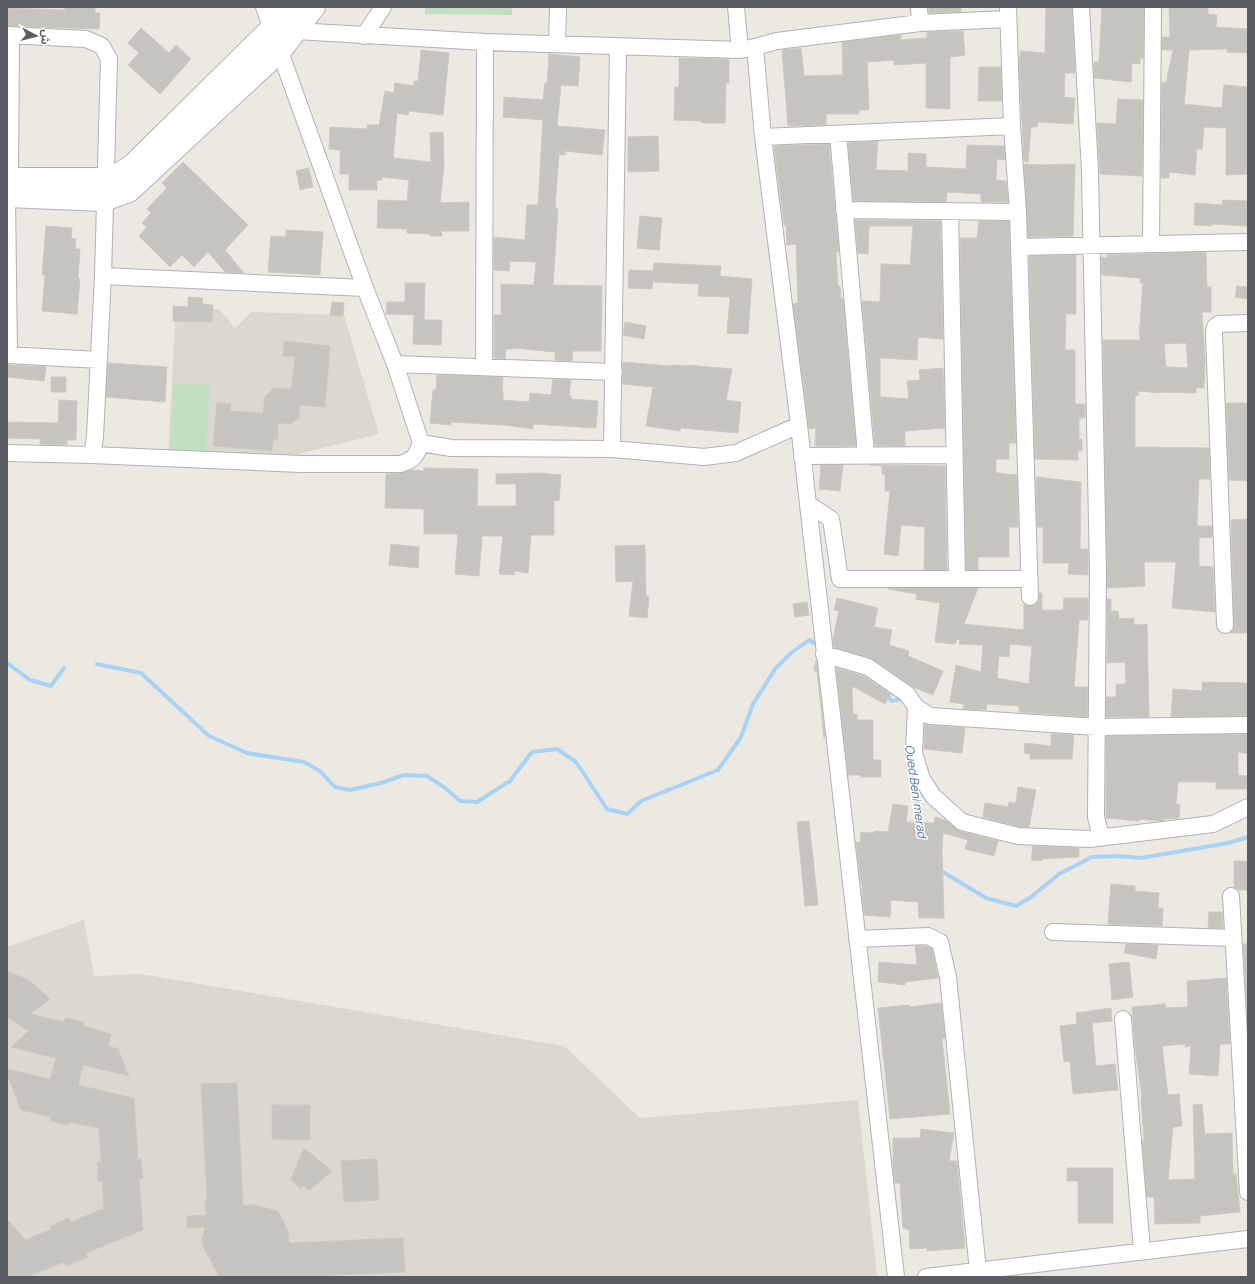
<svg xmlns="http://www.w3.org/2000/svg" width="1255" height="1284" font-family="Manrope,'Noto Sans Arabic',sans-serif">
	<style>
		.education { fill: #dbd8d0 }
		.green { fill: #c1e0c1 }
		.lines { fill: none; stroke-linecap: round; stroke-linejoin: round }
		.stream { stroke: #a9d3f4; stroke-width: 4 }
		.building { fill: #c6c4be; stroke: #cfcac1; fill-rule: evenodd }
		.street-casing { stroke: #afb2b6; stroke-width: 18 }
		.secondary-casing { stroke: #aeb1b5; stroke-width: 24 }
		.street { stroke: #fff; stroke-width: 16 }
		.secondary { stroke: #fff; stroke-width: 22 }
		.labels { text-anchor: middle; dominant-baseline: central; stroke-width: 3; stroke-linejoin: round; paint-order: stroke }
		.water-label { font-size: 12px; font-style: italic; fill: #4975a3; stroke: #fff }
	</style>
	<rect width="100%" height="100%" fill="#ebe9e2"/>
	<path class="education" d="M176,306L219,309L235,328L252,312L344,315L379,434L282,458L168,453Z
		M84,920L94,976L141,974L564,1046L640,1118L858,1100L877,1277H7V947Z"/>
	<path class="green" d="M425,7H512V15L425,14Z
		M174,383L210,385L206,452L170,450Z"/>
	<g class="lines">
		<path class="stream" d="M7,663L30,680L51,686L64,668
			M97,664L141,673L209,736L247,753L304,762L320,771L335,787L350,790L381,783L404,775L427,776L444,787L460,801L477,802L510,781L532,752L557,749L576,762L607,809L627,814L641,801L718,770L741,737L753,704L775,669L791,653L809,640L819,646
			M883,685L891,701L906,698
			M913,774L917,805L919,827
			M938,869L986,898L1016,906L1031,897L1059,874L1092,857L1119,856L1141,858L1228,843L1248,837"/>
	</g>
	<path class="building" d="M65,7H95V13H100L99,29L7,26V8L65,10Z
		M929,7H961V12L929,13Z
		M1046,7H1072L1075,73H1065L1064,97L1075,98L1073,124L1038,122L1037,127H1031L1028,162L1024,161L1019,62L1021,51L1045,53Z
		M1102,7H1144L1143,58H1140V64L1132,63L1131,82L1094,78V62H1099Z
		M1169,7H1208V14L1217,15L1216,27L1248,29V53L1227,52V49L1189,50L1184,104L1222,108L1224,85L1248,87V174L1226,175V128L1204,127L1202,149H1197L1195,175L1169,172V178H1161L1162,82L1166,83L1173,50H1162V37H1170Z
		M141,28L169,53L176,45L191,59L160,94L128,65L139,53L128,43Z
		M963,31L965,55L950,57V109L926,108V63L894,65V60L867,62L869,110H859V114H826V125L788,126L782,50L801,48L804,76L843,75L842,42L901,35V40L927,38V32Z
		M421,50L449,53L443,115L409,111L408,115L397,113L393,158L431,162L430,133L443,132L444,166L440,203L469,202V231H441L442,236H430V234L407,233V229L377,228L378,200L407,201L409,180L382,177V180H377V190H349V174H340V150L329,149L330,127L367,129V125H379L385,91L394,93L395,83L414,86V81H418Z
		M549,54L580,57L578,86L561,85L557,126L605,130L602,155L565,151V155L559,154L555,208L558,209L553,285L602,286L601,351H573L572,361L555,360V352L513,348V349H506L505,359L494,358V315H501V284L534,285L536,262L510,261L509,271L494,270V237L525,240L527,205H538L543,120L503,117L504,97L543,100L545,83H547Z
		M679,58L729,59V83H726L725,123H702V121L674,120L675,87H679Z
		M979,67H1001L1002,101H978Z
		M1118,99L1143,100L1142,176L1100,174L1097,123L1116,124Z
		M658,136L659,171L628,172V137Z
		M878,141L876,170L908,171V153L926,154V167L966,169L967,145L1004,146L1005,160L997,159L996,180L1006,181L1008,202H981V194L947,192L946,202L853,201L848,143Z
		M829,144L839,252H836L838,286H840L841,299H843L856,446H815L816,428L809,429L793,304L798,303L796,244L787,245L786,225H784L774,146Z
		M183,162L248,225L225,250L244,273L225,272L208,252L194,267L182,255L170,267L139,236L147,227L142,223L151,213L147,209L167,188L162,183Z
		M1024,164L1043,165L1075,164L1073,236L1028,237Z
		M309,168L313,187L300,190L296,171Z
		M1223,200L1248,201V226L1212,224L1211,226L1194,225L1195,203L1222,205Z
		M640,216L662,218L659,250L637,248Z
		M855,220L941,221L940,238H941L943,339L918,337L917,360L880,358V397L909,399L907,381L920,380L919,370L943,368L945,428L905,431V446H875L862,301L880,302L881,264L910,265L913,226H869L868,254L858,253Z
		M979,221H1009L1016,443H1009V459H996V473L1017,475L1018,527H1009V557H978V570H966L960,238H977Z
		M46,226L72,228L71,238L76,239L75,249H80L78,279H80L77,314L42,311L45,275H42Z
		M286,230L323,232L320,275L268,272L271,236L286,237Z
		M1206,252L1207,287H1211V312H1202L1205,359L1204,388H1196V393L1159,392V393L1139,391L1138,396L1135,395V447L1209,448L1210,479H1199L1197,526H1212V537L1199,538V566L1213,567L1215,612L1172,608L1176,562H1144L1145,586L1107,588L1103,340H1140L1139,326H1140L1143,283H1140V278L1102,275L1101,257L1107,258V255ZM1186,343L1188,368L1166,367L1164,344Z
		M1076,255V314H1066L1065,350H1075V404H1085V418H1079V439H1082V451H1078V460L1035,459L1029,256Z
		M654,263L721,266L720,276L752,279L748,334L727,333L730,297L698,296L699,284L653,282L652,289L628,288L629,270L653,271Z
		M405,283H425L424,320H442L441,345L413,344L414,315L386,314L387,302H405Z
		M1237,286L1248,287L1247,299L1235,297Z
		M188,297L203,298L202,304L213,305L212,322L173,321V306L188,307Z
		M332,302L344,303L343,316L330,315Z
		M625,322L646,326L644,339L623,335Z
		M284,341L330,346L325,407L300,405L299,418L291,424L278,423V438L273,442L272,451L213,446L217,403L231,404L230,411L263,413L265,396L274,388L291,389L295,357L283,356Z
		M623,362L671,366V365L687,366V365L732,369L726,400L741,402L738,433L681,428L680,431L646,426L653,387L622,384Z
		M108,363L167,367L165,402L106,397Z
		M7,365L46,367L44,381L7,377Z
		M437,375L503,377L502,392H503V400L529,402L530,393L551,395L553,379L571,380L569,396H571V399L598,401L596,428L533,424V429L504,425L451,422V425L430,423L433,390H436Z
		M51,377H66V392H51Z
		M59,400L77,401L76,440H67V445L40,444V439L7,438V422L58,423Z
		M1226,403H1248V481L1229,480Z
		M821,465H843L840,491L819,489Z
		M870,465L945,466L947,570H924L925,527L901,525L898,556L884,554L890,491H885V474H882V466Z
		M424,468L478,469L477,506H516V484H496V474L539,473L561,475L559,501L554,500V535H531L528,573L514,571V575L499,574L503,536H482L479,576L455,574L458,534H424V509L385,508L386,474L401,473L411,470L424,471Z
		M1036,477L1081,482L1080,549H1088V575L1068,574L1069,563H1043V527H1037Z
		M1247,519L1248,633H1230L1233,630L1234,625L1231,520Z
		M391,544L419,547L418,568L389,565Z
		M645,545L646,596H649L647,618L629,616L633,581L616,582L615,546Z
		M888,588H978L964,624L1024,630V604L1030,606L1035,605L1039,601V593H1042V610H1063L1064,598H1088V620H1079L1074,687H1088L1087,717L1019,712V706L987,704L986,710L963,709L964,704L950,702L956,665L981,672L983,645L959,644L960,640L957,639L955,644L935,642L940,603L916,599L917,594L888,589ZM1010,644L1032,646L1029,684L997,678L999,656L1009,657Z
		M837,598L878,608L874,627L892,630L889,645L909,651L908,656L943,671L933,695L913,687L873,659L834,647L833,638L839,611L834,610Z
		M1107,599H1111V611H1118L1119,619L1134,618V625L1147,624L1149,717H1106V697H1116V684H1126L1125,662L1107,663Z
		M807,602L809,615L795,617L793,604Z
		M816,660L825,738H824L817,671H814Z
		M836,668L864,676L890,694L885,704L852,686L853,714H857V720H873V760H881V777H861V775H848Z
		M1202,682L1248,683V716L1171,717L1173,689L1202,691Z
		M925,724L929,725L965,728L962,753L924,749Z
		M1051,734L1074,735L1072,759H1030V754L1024,753L1025,743L1051,746Z
		M1248,734V754L1238,752V775L1247,776V789H1216V782H1178L1176,804L1180,805L1179,818L1163,819V821H1159L1139,819V821L1106,818V736Z
		M1018,787L1036,790L1029,827H1019L983,817L985,803L1008,807L1009,802L1016,803Z
		M893,804L908,806L906,822L934,823L935,817L945,820L960,831L998,841L994,856L965,849L968,840L943,833L942,849L944,918H919L918,902L891,900L890,917L864,915L862,892V883H861L856,842L860,843L861,832L874,833V831L888,832Z
		M809,821L818,905L805,906L797,822Z
		M1033,846L1079,848V857L1042,859V861L1031,860Z
		M1234,861H1248V890H1239L1234,887Z
		M1111,884L1135,886V891L1159,893L1158,908H1163L1162,926L1108,924Z
		M1209,912H1222L1223,928H1208Z
		M1126,944L1158,945L1156,959L1124,953Z
		M1243,944H1248V1026Z
		M915,946H926L932,948L938,978L905,982V985L878,982L879,962L917,965Z
		M1129,962L1133,997L1112,1000L1109,964Z
		M7,971L29,980L50,999L30,1014L64,1022L65,1018L84,1022L83,1026L111,1034L108,1046L118,1049L129,1076L83,1065L78,1085L134,1098L138,1159H141L143,1178H139L143,1230L86,1253L88,1257L66,1266L64,1262L27,1277H10L7,1273V1219L26,1240L51,1229L50,1226L69,1218L71,1222L104,1208L102,1181H98L97,1162H101L99,1128L69,1122L68,1125L50,1121L51,1117L21,1110L7,1074V1069L50,1079L56,1058L11,1047L29,1031L7,1017Z
		M1226,978L1230,1044H1220L1218,1076L1189,1074L1191,1046L1185,1047V1044L1162,1046L1168,1095L1179,1094L1182,1126L1173,1127L1168,1180L1195,1179L1193,1105L1202,1104L1205,1134L1232,1133L1233,1174H1236L1240,1212L1200,1216V1223L1155,1224L1154,1197H1147L1142,1141H1144L1141,1097H1142L1135,1048L1132,1007L1165,1004L1166,1008L1188,1007L1187,981Z
		M941,1003L945,1038H942L950,1114L890,1119L878,1008L909,1005L910,1007Z
		M1111,1008L1112,1021L1092,1023L1096,1066L1115,1064L1118,1090L1073,1094L1070,1061L1064,1062L1060,1026L1077,1024L1076,1013Z
		M237,1083L243,1205H255L278,1211L288,1231L289,1243L403,1238L405,1272L314,1276L313,1277H219L201,1242L205,1227L187,1228V1216L206,1215L205,1203L207,1197L201,1084Z
		M272,1105H310V1140L272,1139Z
		M921,1129L954,1133L949,1161H957L965,1248L927,1251V1248L910,1249L909,1230L903,1228L900,1183H895L893,1168V1138H920Z
		M304,1148L332,1171L310,1190L304,1186L300,1189L291,1179Z
		M377,1159L379,1200L344,1202L341,1161Z
		M1067,1168H1113V1223H1078V1181H1067Z"/>
	<g class="lines">
		<defs>
			<path id="street" d="M264,7L365,288L395,364L421,443L451,448L612,449L704,457L736,453L799,425
				M736,7L740,50L755,47L763,137L799,425L896,1277
				M919,7L920,23
				M1008,7L1012,126L1018,212L1030,597
				M1081,7L1090,171L1098,572L1096,817L1101,837
				M296,31L485,42L740,50
				M7,35L86,39L102,46L109,59L103,276L95,437L92,455L7,453
				M364,36L383,7
				M557,43L558,7
				M755,47L777,41L920,23L1008,19
				M838,134L866,455
				M763,137L1012,126
				M844,210L1018,212
				M950,211L957,579
				M1151,244L1153,7
				M1019,247L1248,242
				M103,276L365,288
				M7,355L99,360
				M9,355L7,196L10,179L11,35
				M395,364L614,372
				M484,367L485,42
				M612,449L618,47
				M92,455L301,464H401C415,459 416,456 421,443
				M802,456L954,455
				M808,504L831,519L840,579H1029
				M1225,625L1214,333L1215,327L1219,324L1248,323
				M824,654L868,667L907,694L916,707L930,716L1097,727L1248,725
				M916,707L914,753L922,779L933,796L962,822L1018,836L1089,839L1213,824L1248,807
				M1231,896L1248,1192
				M1053,932L1233,938
				M857,939L928,936L940,942L948,977L978,1271
				M1123,1019L1142,1251
				M926,1277L1248,1239"/>
			<path id="secondary" d="M7,179H105L119,174L133,165L271,29L288,7
				M7,196L104,200L129,191L280,51L314,7"/>
		</defs>
		<use href="#street" class="street-casing"/>
		<use href="#secondary" class="secondary-casing"/>
		<use href="#street" class="street"/>
		<use href="#secondary" class="secondary"/>
	</g>
	<g class="labels">
		<g class="water-label">
			<text transform="translate(916 791) rotate(82)">Oued Beni merad</text>
		</g>
	</g>
	<rect width="1255" height="1284" fill="none" stroke="#5a5d61" stroke-width="16"/>
	<g transform="translate(36 36) rotate(97)" stroke="#ffffff" stroke-width="3" paint-order="stroke">
	<path d="M0-3L7 15L0 10L-7 15Z" fill="#5a5d61"/>
	<text y="-6" font-size="11" font-weight="bold" text-anchor="middle" fill="#5a5d61">ش</text>
	</g>
</svg>
